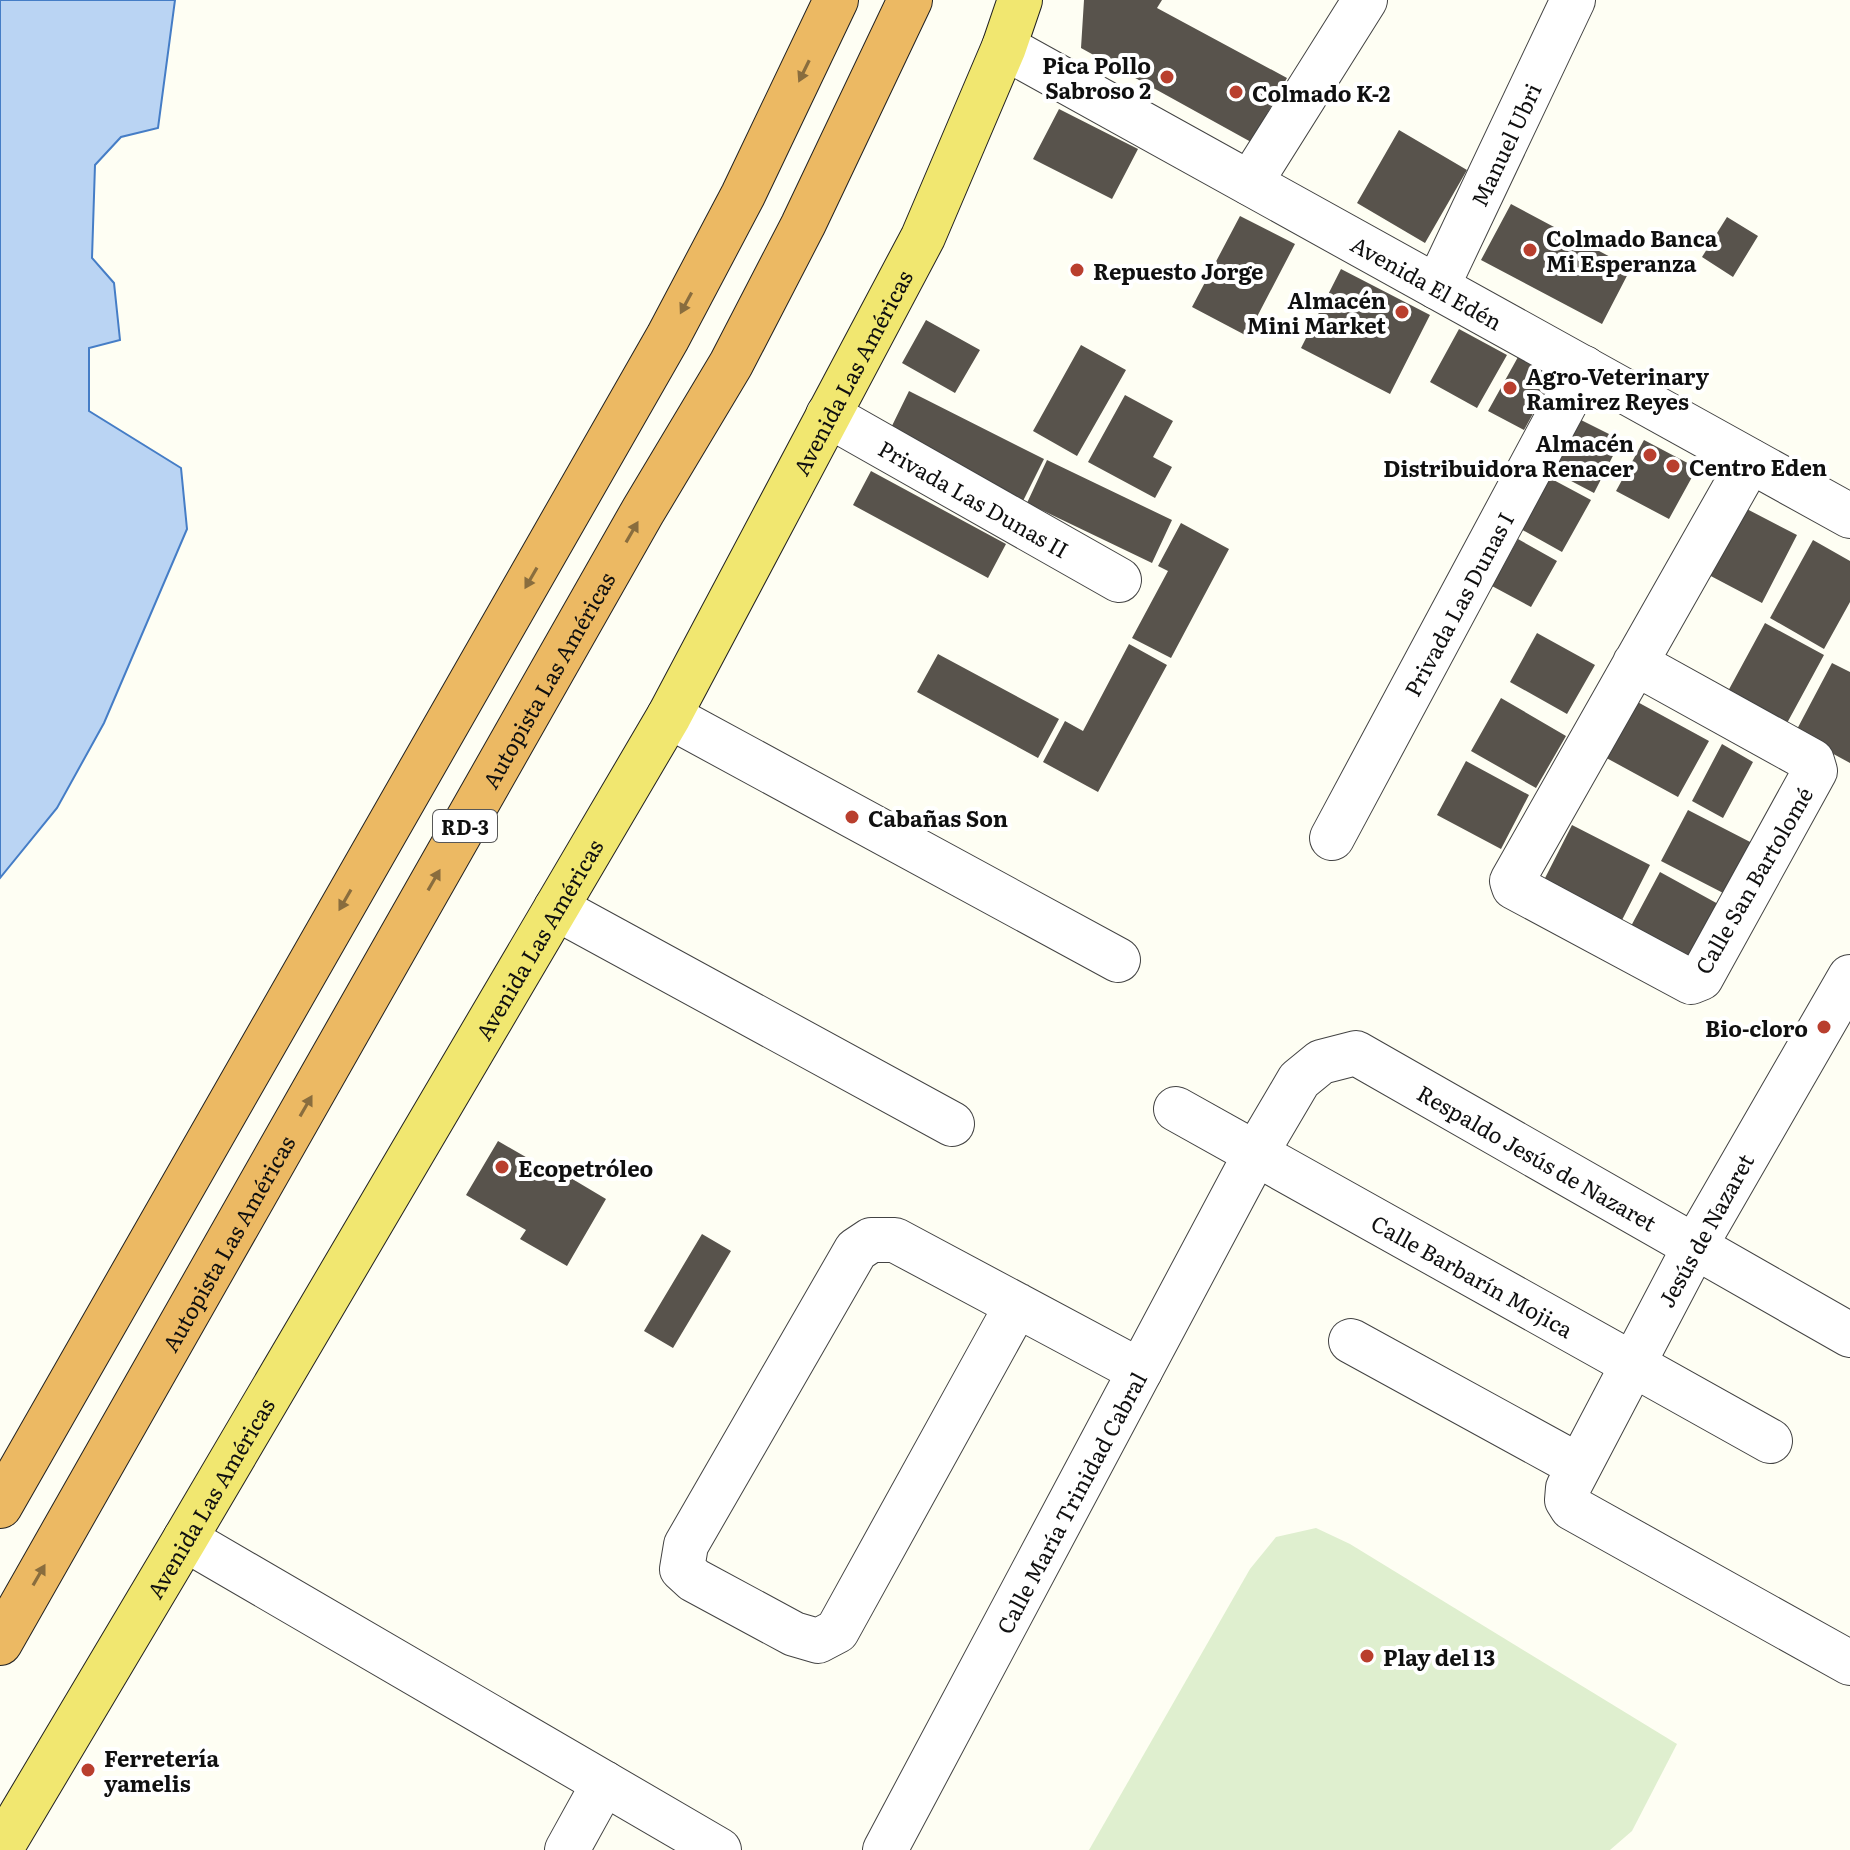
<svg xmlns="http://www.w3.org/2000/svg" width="1850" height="1850" font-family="Literata,serif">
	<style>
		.pitch { fill: #dfefcf }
		.water { fill: #bad4f3; stroke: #457dc6; stroke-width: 2 }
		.building { fill: #58534c }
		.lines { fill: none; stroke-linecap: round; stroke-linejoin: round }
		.minor-casing { stroke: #434343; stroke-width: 46 }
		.major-casing { stroke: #212121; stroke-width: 46 }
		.highway-casing { stroke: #212121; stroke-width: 46 }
		.minor { stroke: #fff; stroke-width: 44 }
		.major { stroke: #f1e770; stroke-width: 44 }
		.highway { stroke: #ecb963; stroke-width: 44 }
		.oneway { fill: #896d3e }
		.poi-dot { fill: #b93f2e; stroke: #fff; stroke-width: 3 }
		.labels { text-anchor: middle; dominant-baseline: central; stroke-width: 8; stroke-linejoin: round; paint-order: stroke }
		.shield { fill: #fff; stroke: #585858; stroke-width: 2 }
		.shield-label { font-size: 20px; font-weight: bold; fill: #101010 }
		.poi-label { font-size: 22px; font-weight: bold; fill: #101010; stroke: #fff; text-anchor: start }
		.street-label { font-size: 22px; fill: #101010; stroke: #fff }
	</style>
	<rect width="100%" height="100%" fill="#fefef3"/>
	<path class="pitch" d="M1316,1528L1350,1544L1677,1744L1632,1831L1610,1850H1089L1250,1569L1276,1537Z"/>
	<path class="water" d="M0,0H175L158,128L121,137L95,165L92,258L114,283L120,340L89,348V411L181,468L187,529L104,723L57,808L0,878Z"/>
	<path class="building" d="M1084,0H1162L1157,8L1287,78L1251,142L1081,48Z
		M1059,109L1138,149L1112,199L1033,159Z
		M1399,130L1467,170L1425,243L1357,203Z
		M1511,204L1631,268L1602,324L1481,260Z
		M1240,216L1295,244L1247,336L1192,307Z
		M1727,217L1758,236L1733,277L1702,257Z
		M1341,269L1430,315L1390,394L1301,348Z
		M926,320L980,350L955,393L902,363Z
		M1459,329L1507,355L1477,408L1430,382Z
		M1081,345L1126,370L1077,456L1033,431Z
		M1518,357L1553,377L1524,430L1488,411Z
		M909,391L1044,459L1023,501L888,434Z
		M1125,395L1173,421L1153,457L1172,467L1155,498L1088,462Z
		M1581,420L1621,440L1594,493L1554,472Z
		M1644,440L1697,468L1669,519L1616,491Z
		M1047,460L1172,520L1152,563L1027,503Z
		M871,471L1006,544L988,578L853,505Z
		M1548,477L1591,500L1562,552L1519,528Z
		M1743,507L1797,535L1762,603L1707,574Z
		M1181,523L1229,549L1171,658L1132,638L1168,571L1158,566Z
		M1518,539L1557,561L1531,607L1492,586Z
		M1813,540L1850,561V602L1824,649L1770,618Z
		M1765,623L1824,655L1786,725L1727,693Z
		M1537,633L1595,665L1567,714L1510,682Z
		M1129,644L1167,665L1098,792L1043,762L1065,721L1083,731Z
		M938,654L1059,719L1038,758L917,692Z
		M1832,663L1850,672V763L1795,733Z
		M1501,698L1566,736L1536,788L1471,751Z
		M1632,699L1709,741L1678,797L1601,755Z
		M1722,744L1753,762L1723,818L1692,801Z
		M1466,761L1529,795L1501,849L1437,815Z
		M1688,810L1756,845L1729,896L1661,861Z
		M1572,825L1650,865L1621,922L1543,882Z
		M1660,872L1720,905L1691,960L1630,928Z
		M498,1141L557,1175L559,1171L606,1199L567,1266L520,1239L526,1230L466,1195Z
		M702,1234L731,1251L673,1348L644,1331Z"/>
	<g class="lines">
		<defs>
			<g id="minor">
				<path id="s1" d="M1004,47L1850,516"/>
				<path d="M1250,183L1365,0"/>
				<path id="s2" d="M1437,287L1573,0"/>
				<path id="s3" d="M828,415L1119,580"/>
				<path d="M1635,663L1812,761L1815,771L1701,978L1691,982L1514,887L1512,881L1750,461"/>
				<path d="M669,716L1118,960"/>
				<path id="s4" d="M1332,838L1584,368"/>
				<path d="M556,908L952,1124"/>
				<path d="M1850,977L1695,1246L1568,1488L1567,1500L1572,1508L1850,1663"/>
				<path id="s5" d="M1176,1109L1770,1441"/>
				<path d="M1017,1305L837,1631L818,1641L794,1634L694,1580L682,1569L686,1545L856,1250L871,1240H895L1140,1371"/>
				<path d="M1351,1341L1579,1466"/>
				<path d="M185,1539L719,1850"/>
				<path d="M567,1850L604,1783"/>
				<path id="s6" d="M885,1850L1256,1153L1299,1080L1321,1062L1356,1053L1850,1335"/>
			</g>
			<g id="major">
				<path id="s7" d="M0,1850L185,1539L669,716L923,237L1004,47L1020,0"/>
			</g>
			<g id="highway">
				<path d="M0,1506L668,337L743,195L836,0"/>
				<path id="s8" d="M0,1643L643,511L731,364L803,225L910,0"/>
			</g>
		</defs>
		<use href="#minor" class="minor-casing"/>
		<use href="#major" class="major-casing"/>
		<use href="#highway" class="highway-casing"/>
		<use href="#minor" class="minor"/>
		<use href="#major" class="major"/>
		<use href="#highway" class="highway"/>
	</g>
	<defs><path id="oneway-solid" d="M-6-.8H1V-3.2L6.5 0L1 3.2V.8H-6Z" transform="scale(2)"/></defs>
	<g class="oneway">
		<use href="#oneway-solid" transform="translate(804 71) rotate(116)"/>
		<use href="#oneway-solid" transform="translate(686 303) rotate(118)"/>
		<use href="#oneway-solid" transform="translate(632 532) rotate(-60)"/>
		<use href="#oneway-solid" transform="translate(531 578) rotate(120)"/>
		<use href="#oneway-solid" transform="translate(434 880) rotate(-60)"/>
		<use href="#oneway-solid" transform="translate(345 900) rotate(120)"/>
		<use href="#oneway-solid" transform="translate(306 1106) rotate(-60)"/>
		<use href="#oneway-solid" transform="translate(39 1575) rotate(-60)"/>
	</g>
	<g class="poi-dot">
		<circle cx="1167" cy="77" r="8"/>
		<circle cx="1236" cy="92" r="8"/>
		<circle cx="1530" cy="250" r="8"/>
		<circle cx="1077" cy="270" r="8"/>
		<circle cx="1402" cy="312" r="8"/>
		<circle cx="1510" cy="388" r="8"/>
		<circle cx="1650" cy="455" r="8"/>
		<circle cx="1673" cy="466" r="8"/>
		<circle cx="852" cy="817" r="8"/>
		<circle cx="1824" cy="1027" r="8"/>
		<circle cx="502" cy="1167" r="8"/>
		<circle cx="1367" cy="1656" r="8"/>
		<circle cx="88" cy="1770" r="8"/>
	</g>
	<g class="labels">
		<rect class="shield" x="433" y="810" width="64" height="32" rx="6"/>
		<g class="shield-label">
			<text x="465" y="826">RD-3</text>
		</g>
		<g class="poi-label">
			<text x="1151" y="64" text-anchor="end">Pica Pollo<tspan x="1151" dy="25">Sabroso 2</tspan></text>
			<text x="1252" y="92">Colmado K-2</text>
			<text x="1546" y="237">Colmado Banca<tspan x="1546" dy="25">Mi Esperanza</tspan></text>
			<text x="1093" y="270">Repuesto Jorge</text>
			<text x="1386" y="299" text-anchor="end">Almacén<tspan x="1386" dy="25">Mini Market</tspan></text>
			<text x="1526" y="375">Agro-Veterinary<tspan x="1526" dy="25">Ramirez Reyes</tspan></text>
			<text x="1634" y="442" text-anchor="end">Almacén<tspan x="1634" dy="25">Distribuidora Renacer</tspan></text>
			<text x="1689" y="466">Centro Eden</text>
			<text x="868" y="817">Cabañas Son</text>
			<text x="1808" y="1027" text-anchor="end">Bio-cloro</text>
			<text x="518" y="1167">Ecopetróleo</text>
			<text x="1383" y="1656">Play del 13</text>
			<text x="104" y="1757">Ferretería<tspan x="104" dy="25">yamelis</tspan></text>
		</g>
		<g class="street-label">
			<text stroke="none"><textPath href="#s2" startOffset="158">Manuel Ubri</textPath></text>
			<text stroke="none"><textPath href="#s1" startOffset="484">Avenida El Edén</textPath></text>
			<text stroke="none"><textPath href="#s7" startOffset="1706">Avenida Las Américas</textPath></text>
			<text stroke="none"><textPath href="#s3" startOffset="168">Privada Las Dunas II</textPath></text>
			<text stroke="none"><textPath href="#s4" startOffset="266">Privada Las Dunas I</textPath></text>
			<text stroke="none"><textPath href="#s8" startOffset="1108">Autopista Las Américas</textPath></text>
			<text transform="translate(1753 880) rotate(-60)">Calle San Bartolomé</text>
			<text stroke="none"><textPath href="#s7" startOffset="1058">Avenida Las Américas</textPath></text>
			<text stroke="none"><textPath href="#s6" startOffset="1148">Respaldo Jesús de Nazaret</textPath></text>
			<text transform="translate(1705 1230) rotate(-61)">Jesús de Nazaret</text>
			<text stroke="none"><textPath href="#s8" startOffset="460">Autopista Las Américas</textPath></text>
			<text stroke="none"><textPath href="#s5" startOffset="340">Calle Barbarín Mojica</textPath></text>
			<text stroke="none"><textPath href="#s7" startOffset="410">Avenida Las Américas</textPath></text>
			<text stroke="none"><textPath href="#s6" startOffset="394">Calle María Trinidad Cabral</textPath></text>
		</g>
	</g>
</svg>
